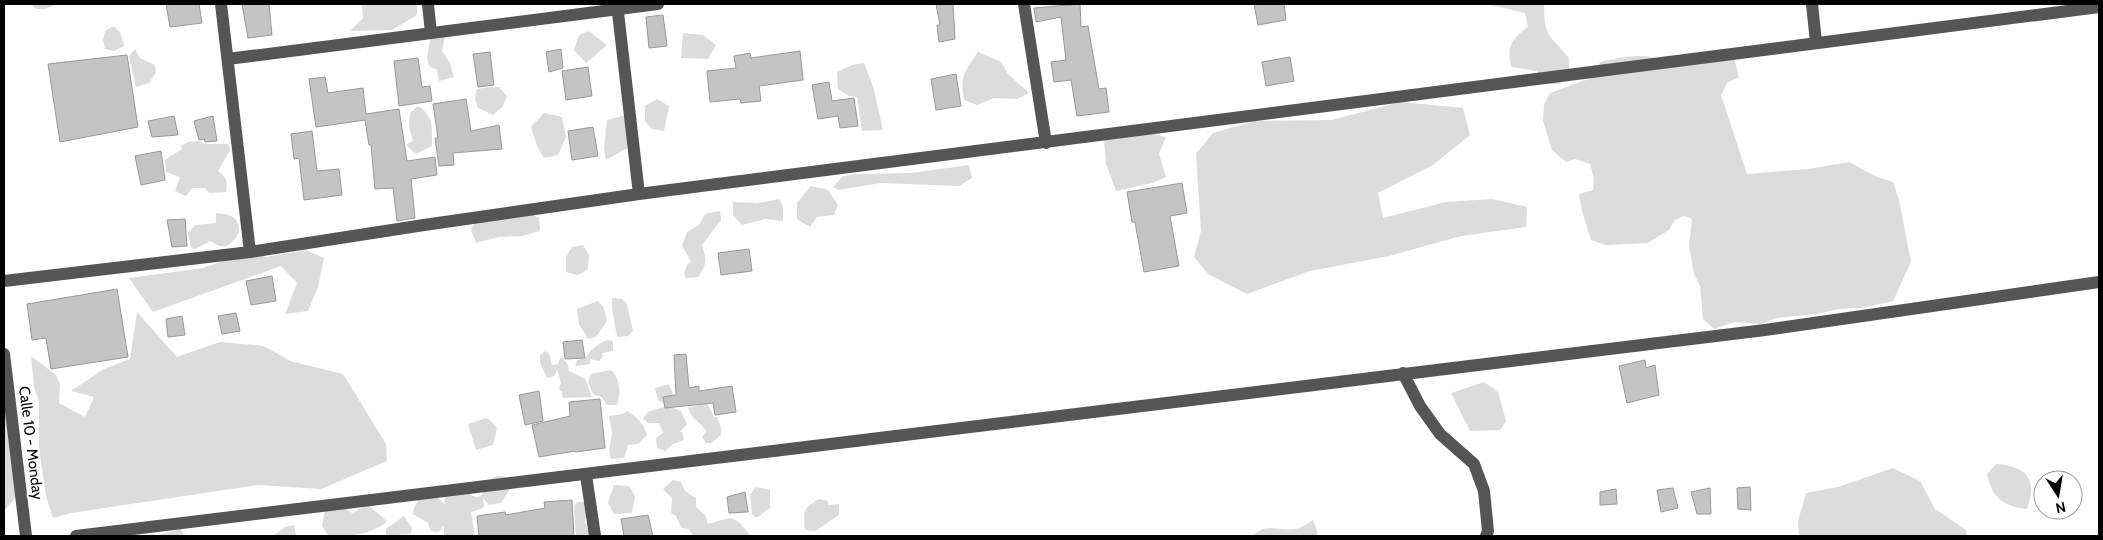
<svg xmlns="http://www.w3.org/2000/svg" width="2103" height="540" font-family="Cabin,sans-serif">
	<style>
		.green { fill: #dcdcdc }
		.building { fill: #c4c4c4; stroke: #999 }
		.lines { fill: none; stroke-linecap: round; stroke-linejoin: round }
		.minor { stroke: #555; stroke-width: 12 }
		.labels { text-anchor: middle; dominant-baseline: central; stroke-width: 4; stroke-linejoin: round; paint-order: stroke }
		.street-label { font-size: 15px; fill: #000; stroke: #fff }
	</style>
	<rect width="100%" height="100%" fill="#fff"/>
	<path class="green" d="M31,4H57L45,9H36Z
		M362,4H417V15L392,30L350,31L363,18Z
		M1487,4H1544C1544,38 1549,34 1569,58V72L1560,84H1544L1537,71L1511,67C1507,46 1511,39 1528,27L1525,13Z
		M114,26L120,32L124,46L114,51L105,49L103,40L105,31Z
		M589,31L607,45L586,63L574,50L579,35Z
		M683,33L703,35L716,45L708,59L681,58Z
		M431,34L445,37L442,51L450,63L454,77L439,81L437,70L429,66L427,58Z
		M135,49L140,58L155,65L156,72L149,83L136,87L129,56Z
		M978,52L1001,62L1008,74L1029,93L1017,99L994,98L977,105L964,100C960,76 964,72 978,52Z
		M1733,53L1739,77L1727,83L1721,95L1747,174L1808,169L1849,162L1877,177L1893,182L1899,200L1911,262L1893,301L1862,308L1839,309L1817,314L1776,318L1761,324L1734,322L1714,329L1703,319L1700,286L1694,274L1689,246L1692,219L1684,216L1675,220L1669,230L1648,243L1606,245L1591,240L1582,211L1579,194L1593,190L1594,179L1590,164L1575,159L1566,162L1552,150L1543,121L1544,104L1550,93L1594,77L1600,62C1621,58 1644,51 1664,62Z
		M864,63L873,86L883,130L862,131L857,97L849,96L838,89L837,72L852,65Z
		M489,87H499L507,96L503,106L493,115L478,108L475,98L477,89Z
		M657,99L669,106L664,131L652,129L645,121V106Z
		M1400,102L1463,108L1470,135L1433,165L1378,193L1383,218L1446,202L1492,199L1527,207L1526,227L1461,236L1389,256L1310,271L1247,294L1208,274L1194,257L1201,231L1196,154L1213,133L1254,121L1332,120Z
		M418,106C434,116 432,128 432,146L416,154L406,145L413,141L409,127L410,113Z
		M544,113L562,117L566,137L558,155L544,158L537,146L531,127Z
		M630,114L627,148L606,160L604,149L607,120Z
		M1137,130L1166,137L1159,154L1166,177L1152,183L1116,191L1106,164L1104,139Z
		M200,141L204,144H228L230,150L218,171C227,178 227,180 226,192L209,193L205,188H192L186,196L175,191L180,177L166,172L165,160L182,149L181,146L188,142Z
		M969,165L972,178L959,186L881,183L838,190L833,187L843,176L856,174L911,173Z
		M811,186L828,190L838,205L834,215L817,217L810,227L797,219V203Z
		M780,199L783,208V221L765,219L742,225L733,215V202L757,203Z
		M523,210L539,218L540,231L522,236L499,237L476,243L471,230L475,222Z
		M720,211L721,220L702,245C707,262 707,263 698,277L686,278L684,274L687,265L691,261L682,246L687,232L699,225L705,214Z
		M216,213C228,214 240,216 239,232C231,246 225,251 210,241L195,249L191,248L188,233L195,225L216,223Z
		M583,245L589,255L588,269L578,275L566,272V257L572,247Z
		M306,250L324,258L318,287L308,311L285,314L297,283L281,266L153,312L129,278L203,268L250,252L266,257Z
		M612,298L622,299L627,304L633,331L628,336L617,337L612,308Z
		M598,301L604,308L607,321L596,337L588,339L579,324L577,309Z
		M137,312L177,357L220,342L264,346L290,361L343,374L386,444L387,461L321,489L258,485L71,513L53,518L46,496L39,449V401L34,387L31,356L56,375L60,384L59,403L85,417L94,397L71,391L104,369L130,359Z
		M608,340L613,341V351L602,353L603,356L599,361L590,359V364L575,366L577,360L586,358C589,350 600,342 608,340Z
		M545,351L549,353L552,365L558,364L561,356L568,365L569,371L585,379L592,397L563,398L562,392L559,389L561,383L557,370L554,376L547,378L540,363V355Z
		M611,370C620,378 621,394 617,405H607L601,397L593,394L588,382L591,374Z
		M1484,382L1498,392L1506,421L1500,430L1470,431L1451,393Z
		M4,383L16,497L4,511Z
		M669,384L674,397L666,404L658,400L655,388Z
		M707,403L714,417H717L721,427V435L711,443H706L702,437L706,431C700,421 692,420 688,408Z
		M667,406L681,411L687,424L680,432H682L684,440L673,444L665,451L657,448L656,438L663,433L659,423H648L643,418L648,412Z
		M627,411C636,415 645,426 647,435L638,444L628,445L624,458L611,459L609,451L612,433L609,416L623,414Z
		M486,418L490,420L497,428L493,445L476,450L468,424Z
		M1996,464C2027,466 2038,480 2027,509C2003,506 1992,498 1987,474Z
		M1893,468L1920,481L1935,509L1966,530L1967,536H1799L1798,521L1806,493L1838,487Z
		M497,476H503L510,480V489L501,503L489,505L483,498L484,506L481,509L471,512L475,536H444V525L440,531L434,532L430,530L428,523L413,514C414,505 418,500 425,494L435,495L444,504L446,488L467,486L472,496L478,497L482,495L486,481Z
		M673,480L681,482L685,491L696,498V507L706,516L708,524C736,516 732,514 751,536H693L689,529L681,528L676,516L671,513L672,498L663,489Z
		M614,485L629,486L635,496L632,513L614,514L608,503Z
		M756,487L770,490V508L758,517H755L752,514L750,495Z
		M593,499L598,508L594,514L586,517L585,522L590,536H576L574,506L578,502H584Z
		M819,499L828,501V505L839,504V515L815,531L805,530C803,512 803,508 819,499Z
		M368,505L387,521C373,535 348,536 329,536L322,526L325,510L343,506L352,513Z
		M404,516L412,528L411,534L386,536V529Z
		M1313,520L1318,533L1316,536H1253C1265,521 1283,533 1299,528C1304,526 1309,523 1313,520Z
		M294,525L296,536H273L285,527Z
		M180,529L185,536H155Z"/>
	<path class="building" d="M166,4H199L202,23L170,27Z
		M242,4H269L272,35L248,38Z
		M936,4H953L955,39L939,42L937,25H940Z
		M1080,4L1081,27L1088,26L1099,89L1106,88L1109,112L1077,116L1071,80L1054,82L1051,62L1066,60L1061,17L1036,22L1034,8Z
		M1254,4H1284L1286,20L1258,25Z
		M663,15L667,46L649,48L646,17Z
		M561,49L563,68L549,72L546,52Z
		M800,51L803,80L759,86L761,101L741,103L740,99L710,102L707,71L736,68L734,56L750,53L751,58Z
		M490,52L494,85L478,87L473,54Z
		M127,55L138,127L60,142L48,64Z
		M1290,57L1294,81L1266,86L1262,62Z
		M418,58L422,87L430,86L432,101L399,106L394,61Z
		M588,67L592,96L566,100L562,71Z
		M956,74L961,106L936,110L931,79Z
		M325,77L328,93L363,88L366,114L399,109L407,161L435,157L437,175L411,179L415,218L397,221L393,188L375,189L371,145H369L365,120L316,127L309,79Z
		M829,82L832,101L854,98L858,126L840,128L838,116L818,119L812,85Z
		M466,99L471,131L499,125L502,149L453,153L454,165L439,166L435,138H438L433,104Z
		M174,116L178,135L152,137L148,121Z
		M213,116L217,141L205,142L204,139L199,140L194,121Z
		M593,127L598,156L572,160L568,131Z
		M312,131L317,171L339,169L342,195L304,200L299,158L294,159L291,134Z
		M161,151L165,180L141,185L135,156Z
		M1182,183L1187,213L1170,216L1179,266L1144,272L1135,222H1132L1127,192Z
		M185,219L187,246L172,247L167,220Z
		M749,249L752,271L721,275L718,253Z
		M272,276L276,301L251,305L246,281Z
		M117,289L128,357L51,369L46,338L32,340L27,304Z
		M236,313L240,331L222,334L218,316Z
		M182,316L185,335L168,337L166,319Z
		M582,340L585,358L565,359L563,342Z
		M686,354L689,388L699,386V391L732,386L736,412L715,415L713,403L665,408L663,397L676,395L674,355Z
		M1645,360L1646,368L1655,365L1659,395L1627,403L1619,366Z
		M539,391L543,421L525,425L519,395Z
		M600,399L605,448L575,452V451L539,457L532,425L570,416L569,402Z
		M1750,487L1751,510L1738,509L1737,488Z
		M1673,488L1678,508L1661,512L1657,490Z
		M1710,488L1711,514H1697L1691,492Z
		M1616,489L1617,504L1600,505V492Z
		M745,492L748,512L729,513L727,497Z
		M572,500L574,536H479L477,516L505,512L506,515L545,508L544,502Z
		M648,515L653,536H624L621,519Z"/>
	<g class="lines">
		<path class="minor" d="M221,4L250,252
			M428,4L431,33
			M617,4L639,194
			M1024,4L1046,143
			M1812,4L1816,42
			M228,59L658,4
			M4,281L250,252L424,225L639,194L2099,7
			M4,354L26,536
			M1403,373L1420,406L1440,434L1474,464L1484,491L1488,531L1486,536
			M586,475L595,536
			M76,536L1765,330L2099,282"/>
	</g>
	<g class="labels">
		<g class="street-label">
			<text transform="translate(31 443) rotate(83)">Calle 10 - Monday</text>
		</g>
	</g>
	<rect width="2103" height="540" fill="none" stroke="#000000" stroke-width="10"/>
	<g transform="translate(2058 495) rotate(168)"><circle r="24" fill="#ffffff" stroke="#999999"/>
	<path d="M0-4L9 19L0 12L-9 19Z" fill="#000000"/>
	<text y="-8" font-size="14" font-weight="bold" text-anchor="middle" fill="#000000">N</text>
	</g>
</svg>
